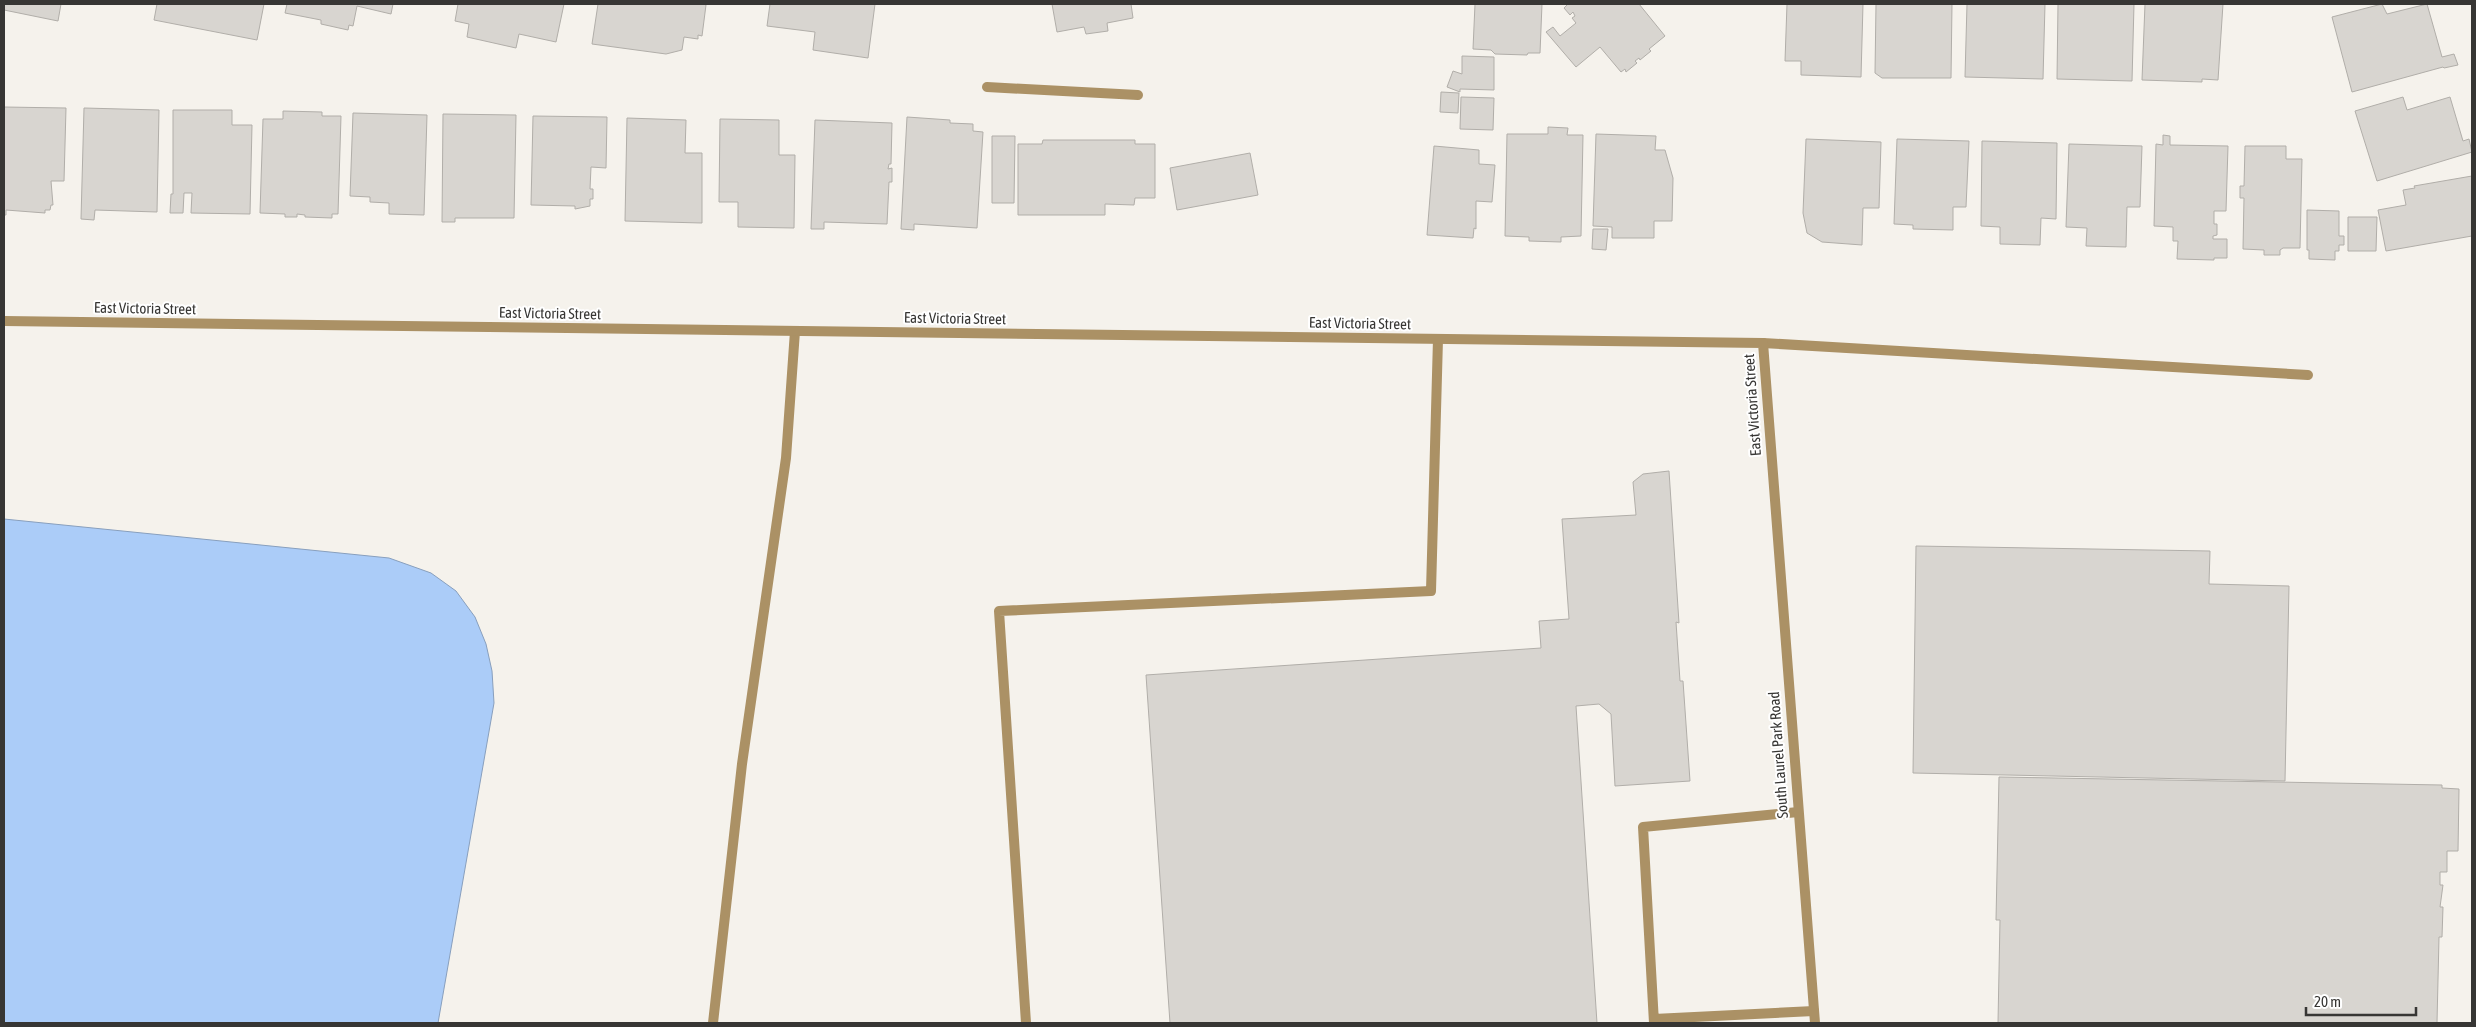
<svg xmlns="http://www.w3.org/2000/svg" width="2476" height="1027" font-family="'Asap Condensed',sans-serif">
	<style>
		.water { fill: #abccf8; stroke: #889fbd }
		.building { fill: #d8d5d0; stroke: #b1aea9 }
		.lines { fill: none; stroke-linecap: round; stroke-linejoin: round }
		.service { stroke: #ab9165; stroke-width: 10 }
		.tertiary { stroke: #ab9165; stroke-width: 10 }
		.labels { text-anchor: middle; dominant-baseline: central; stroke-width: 4; stroke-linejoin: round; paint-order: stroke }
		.street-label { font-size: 15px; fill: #373634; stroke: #fff }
	</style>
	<rect width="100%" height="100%" fill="#f5f2ec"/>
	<path class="water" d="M4,519L389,558L431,573L456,591L475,617L486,644L492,671L494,703L438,1023H4Z"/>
	<path class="building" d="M4,4H61L58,21L4,10Z
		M157,4H264L257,40L154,20Z
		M287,4H393L391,14L357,6L353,26L349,25L348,30L321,24V20L285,13Z
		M458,4H564L556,42L519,34L516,48L467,37L469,24L455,21Z
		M598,4H703L706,5L702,36L698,35V39L684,37L682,50L666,54L592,44Z
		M770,4H875L868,58L813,50L815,32L767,26Z
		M1052,4H1131L1133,18L1107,23L1108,31L1086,34L1084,27L1057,32Z
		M1469,4H1542L1540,53H1528L1527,55L1495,54L1491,50L1473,49L1475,4Z
		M1566,4H1639L1665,36L1649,49L1651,51L1640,60L1639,58L1635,61L1637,63L1626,72L1625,69L1621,72L1600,47L1576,67L1546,32L1553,27L1560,36L1576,23L1572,18L1575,16L1573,12L1570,15L1564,8L1567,5Z
		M1787,4H1863L1861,77L1801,75V61H1785Z
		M1876,4H1952L1951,78H1882L1875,73Z
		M1967,4H2045L2043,79L1965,77Z
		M2058,4H2134L2132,81L2057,79Z
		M2145,4H2223L2218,80L2202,79V82L2142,80Z
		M2382,4L2387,14L2427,4L2442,57L2454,54L2458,65L2444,68L2443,67L2352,92L2332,17Z
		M1462,56L1494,57V90L1460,89V92L1447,87L1453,71L1462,74Z
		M1441,92L1459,93L1458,113L1440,112Z
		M1461,97L1494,98L1493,130L1460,129Z
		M2403,97L2407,110L2450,97L2463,141L2469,139L2472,152L2377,181L2355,111Z
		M4,107L66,108L64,181H51L53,205H51L50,210H45V213L6,210V215H4Z
		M84,108L159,110L157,212L95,210L94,220L81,219Z
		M173,110H232V125H252L250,214L191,213L192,193H184L183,213H170L171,194H173Z
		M283,111L322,112V116H341L338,214H332V218L305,217V215L297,214V217H285V214L260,213L263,119H283Z
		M353,113L427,115L424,215L389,214V203L370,202V197L350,196Z
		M443,114L516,115L514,218H455V222H442Z
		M533,116L607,117L606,168L591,167L590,189H593V199H590V206L575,209V206L531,205Z
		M907,117L950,120V123L973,124V131L983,132L977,228L914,224V230L901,229Z
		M627,118L686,120L685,153H702V223L625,221Z
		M720,119L779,120V155H795L794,228L738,227V202H719Z
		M815,120L892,123L891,164H889L888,169L892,168V182H889L887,224L824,222V229H811Z
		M1548,127L1568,128L1567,135H1583L1581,236L1561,237V242L1529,241V237L1505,236L1507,134H1548Z
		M1596,134L1656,136L1655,150H1665L1673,178L1672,221H1654V238H1612V227L1593,226Z
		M2163,135L2170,136V145L2228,146L2226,211H2214V224H2217V235L2213,236V239H2227V258H2214V260L2177,259L2178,241H2173V227L2154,226L2156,144L2163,145Z
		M992,136H1015L1014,203H992Z
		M1806,139L1881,142L1879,208H1863L1862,245L1822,242L1807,233L1803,213Z
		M1897,139L1969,141L1966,207H1953V230L1913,229V225L1894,224Z
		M1043,140H1135V144H1155V198H1135L1134,205L1105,204V215H1018V144H1042Z
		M1982,141L2057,143L2056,219L2041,218L2040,245L2000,244V227L1981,226Z
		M2069,144L2142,146L2140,207H2127L2126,247L2086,246L2087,228L2066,227Z
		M1434,146L1479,150V164L1495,165L1492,202L1476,201V229L1474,228L1473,238L1427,235Z
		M2245,146H2286V159H2302L2300,248H2283L2280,250V255H2264V250L2243,249L2244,198H2240V186H2244Z
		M1250,153L1258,195L1177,210L1170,168Z
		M2472,176V236L2386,251L2378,210L2406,205L2403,190L2415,188L2414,186Z
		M2307,210L2339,211V236H2344V245H2339V251H2335V260L2309,259V250H2307Z
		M2348,217H2377L2376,251H2348Z
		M1593,229H1608L1606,250L1592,249Z
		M1669,471L1679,623L1676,622L1680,681H1683L1690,781L1615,786L1611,714L1599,704L1576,706L1597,1023H1170L1146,675L1541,648L1539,621L1569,619L1562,519L1636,515L1633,482L1643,474Z
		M1916,546L2210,551L2209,584L2289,586L2285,781L1913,773Z
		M1999,777L2442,785V788L2459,789L2458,851H2447V872H2440V885H2443L2440,907H2443L2442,937H2439L2437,1023H1998L2000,920H1996Z"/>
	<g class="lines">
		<path class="service" d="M987,87L1138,95
			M1763,343L2308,375
			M1654,1019L1814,1011
			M713,1023L742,764L786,458L795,331
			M1026,1023L999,611L1431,591L1438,339
			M1654,1023L1643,827L1798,812"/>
		<path class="tertiary" d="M4,321L1763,343L1815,1023"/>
	</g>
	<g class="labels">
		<g class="street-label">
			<text transform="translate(145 308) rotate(1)">East Victoria Street</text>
			<text transform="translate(550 313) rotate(1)">East Victoria Street</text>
			<text transform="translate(955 318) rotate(1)">East Victoria Street</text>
			<text transform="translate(1360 323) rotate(1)">East Victoria Street</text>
			<text transform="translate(1752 405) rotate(-94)">East Victoria Street</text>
			<text transform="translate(1778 755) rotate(-94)">South Laurel Park Road</text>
		</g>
	</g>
	<rect width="2476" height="1027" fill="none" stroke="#373634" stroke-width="10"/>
	<path d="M2306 1007v8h110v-8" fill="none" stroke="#373634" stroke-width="2.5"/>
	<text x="2314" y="1007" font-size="15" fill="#373634" stroke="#ffffff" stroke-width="4" paint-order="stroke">20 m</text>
</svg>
